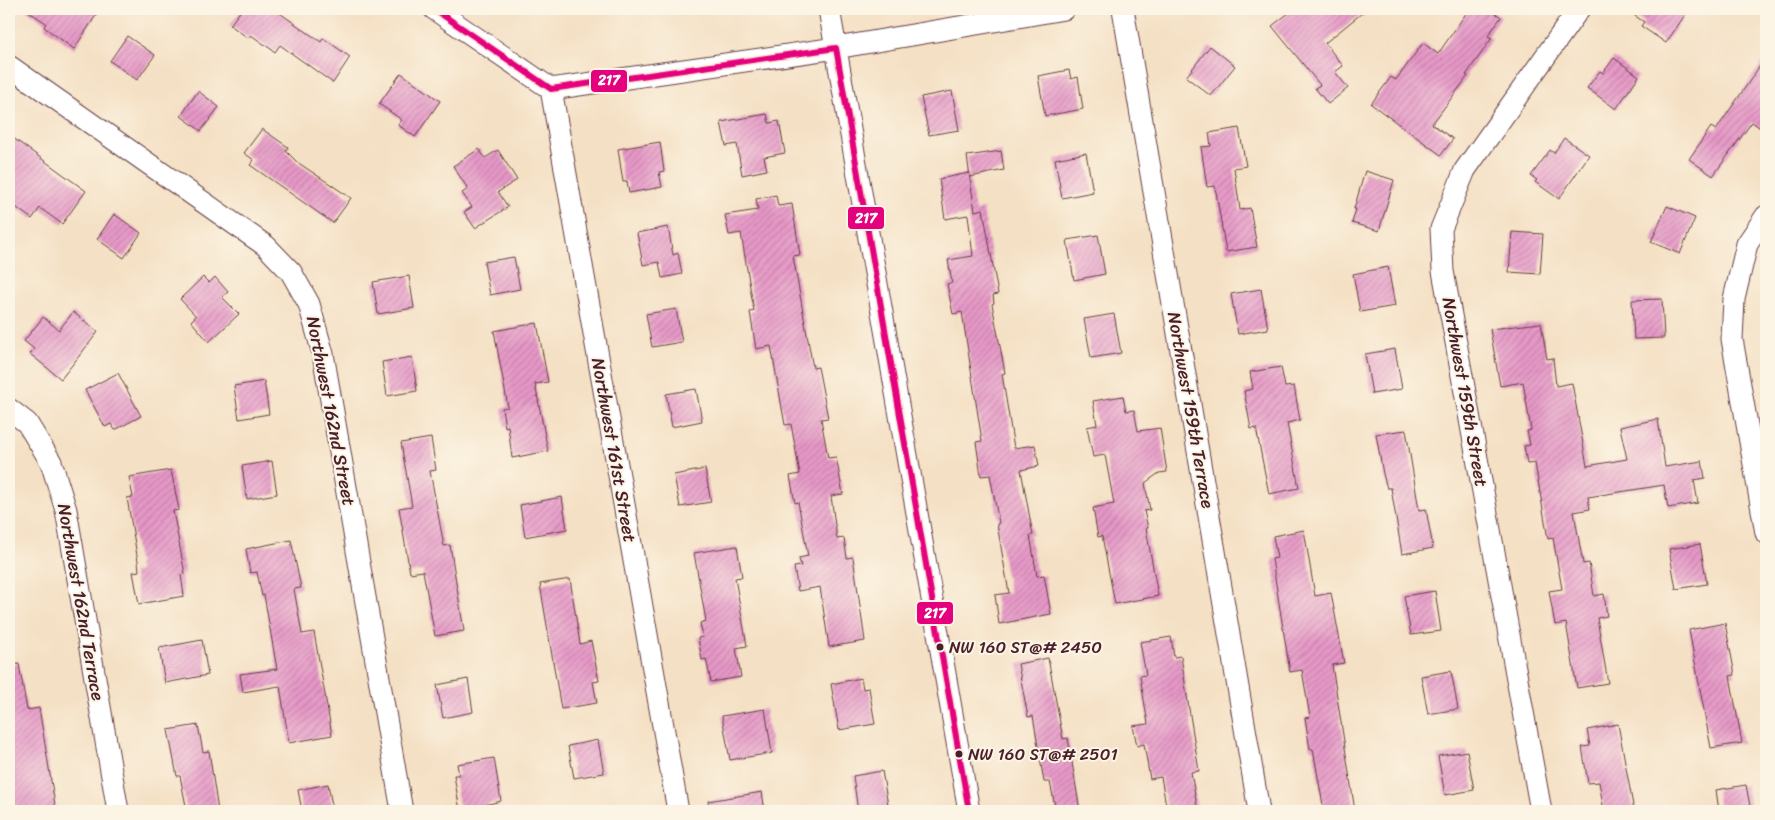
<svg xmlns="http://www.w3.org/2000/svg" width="1775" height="820" font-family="Sriracha,sans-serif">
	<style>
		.building { fill: url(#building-hatch) }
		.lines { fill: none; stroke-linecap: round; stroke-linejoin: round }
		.street-casing { stroke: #643c42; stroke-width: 23 }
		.street { stroke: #fff; stroke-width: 21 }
		.bus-1-casing { stroke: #fcf5e5; stroke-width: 10 }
		.bus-1 { stroke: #e5007d; stroke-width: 6 }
		.bus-dot { fill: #4a1f2b; stroke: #fcf5e5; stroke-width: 2 }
		.labels { text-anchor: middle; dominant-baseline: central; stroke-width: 4; stroke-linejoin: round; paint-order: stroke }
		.bus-label { font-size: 17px; fill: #4a1f2b; stroke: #fcf5e5; text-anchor: start }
		.street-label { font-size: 18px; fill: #4a1f2b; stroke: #fcf5e5 }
		.line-badge { stroke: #fcf5e5; stroke-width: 2 }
		.badge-label { font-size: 14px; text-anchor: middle; font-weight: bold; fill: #fff }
	</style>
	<defs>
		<pattern id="building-hatch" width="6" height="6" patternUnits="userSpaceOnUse" patternTransform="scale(1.25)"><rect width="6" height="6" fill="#e799c8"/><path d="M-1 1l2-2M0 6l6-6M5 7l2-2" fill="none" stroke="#bd7ca3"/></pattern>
	</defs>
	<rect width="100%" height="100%" fill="#fcf5e5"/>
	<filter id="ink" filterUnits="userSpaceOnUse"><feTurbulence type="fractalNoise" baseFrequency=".02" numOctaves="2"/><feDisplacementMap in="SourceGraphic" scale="10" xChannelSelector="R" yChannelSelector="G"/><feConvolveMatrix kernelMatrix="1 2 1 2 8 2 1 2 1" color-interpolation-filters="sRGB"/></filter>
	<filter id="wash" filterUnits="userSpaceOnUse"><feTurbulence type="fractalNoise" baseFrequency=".0096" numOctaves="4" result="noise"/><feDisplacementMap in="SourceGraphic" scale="20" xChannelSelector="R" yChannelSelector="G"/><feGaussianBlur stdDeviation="1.12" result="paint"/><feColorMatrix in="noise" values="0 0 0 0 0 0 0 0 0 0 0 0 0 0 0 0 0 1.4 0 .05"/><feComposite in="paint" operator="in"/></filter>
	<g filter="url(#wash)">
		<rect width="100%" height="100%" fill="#f4e0c4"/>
		<g id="blocks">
			<path class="building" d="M25,9H100L74,49L44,27L46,23Z
				M242,9H274L321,42L323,38L350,57L333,83L280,45L275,52L251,35L248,38L230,25Z
				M1294,9H1367L1325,43L1343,66L1335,72L1348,88L1328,104L1315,88L1320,85L1272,26Z
				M1469,9H1489L1501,17L1488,36L1492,38L1466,75L1468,76L1432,124L1453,139L1441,155L1371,104L1391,77L1396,80L1423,43L1438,54Z
				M1625,9H1689L1666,43L1641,26L1644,22Z
				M127,36L155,55L137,80L110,61Z
				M1210,46L1235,66L1211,96L1186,77Z
				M1766,57V132L1752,122L1713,176L1689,159L1711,127L1716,130Z
				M1614,58L1639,76L1616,109L1587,88L1600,71L1603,73Z
				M1069,70L1071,79L1078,77L1083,109L1045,116L1038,76Z
				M401,73L440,101L415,137L398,125L402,120L379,104Z
				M198,91L219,107L201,131L181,116Z
				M952,91L959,130L929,135L921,97Z
				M767,114L769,123L779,121L785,153L764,157L767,170L742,175L737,144L726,146L721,122Z
				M1239,128L1246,166L1234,168L1240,210L1250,208L1257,247L1226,252L1215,186L1207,187L1201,147L1211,146L1209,133Z
				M262,129L288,147L286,151L297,162L351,198L333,223L250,165L254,160L244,153Z
				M9,135L86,191L62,224L40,208L32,219L9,202Z
				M1564,138L1589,155L1559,199L1535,182L1537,180L1531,176L1550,150L1554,153Z
				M660,142L664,171L659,172L662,187L629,193L627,181L623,182L618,149Z
				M479,149L485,158L498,150L517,180L498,192L508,207L475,228L464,212L472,207L462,193L468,189L453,166Z
				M1001,151L1004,170L970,177L967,156Z
				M1086,153L1093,192L1062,198L1055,159Z
				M1365,171L1394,180L1379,231L1352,223L1356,209H1354Z
				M969,173L975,211L983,209L998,294L993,295L994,303L992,304L1005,373L1002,374L1014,448L1035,445L1039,466L1021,470L1033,535H1030L1037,576L1044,575L1051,614L999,624L995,595L1009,593L997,524L999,523L990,475L981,476L976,442L982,441L962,312L953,314L947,284L952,283L948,260L973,256L968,215L945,219L939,179Z
				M776,195L778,206L792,204L800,255L793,256L813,368L818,367L828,418L821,419L828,458L836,457L843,494L831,496L837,539L844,538L847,558L853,557L865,641L829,647L820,587L798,591L794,567L801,566L799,558L808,556L798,502L795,503L790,476L800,474L791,424L785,425L771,346L756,349L750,312L754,311L741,233L729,235L725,215L758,210L756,199Z
				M1667,206L1695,218L1680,254L1651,242Z
				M114,214L141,233L124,258L97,239Z
				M668,227L673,255L678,253L682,274L662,278L659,262L643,265L637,233Z
				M1512,232L1543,234L1540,274L1509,272Z
				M1098,235L1105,274L1074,280L1067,240Z
				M514,257L520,289L490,295L484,262Z
				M1388,267L1395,306L1360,312L1353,274Z
				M409,276L414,308L378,314L373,282Z
				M203,277L209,283L215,277L228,292L222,297L239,314L209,342L191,321L196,316L180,299Z
				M1261,289L1268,329L1238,334L1231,294Z
				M1662,299L1664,338L1634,339L1632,300Z
				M676,309L682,342L652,347L646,314Z
				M73,312L98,332L61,379L30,354L34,349L24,341L43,317L59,330Z
				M1114,314L1121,353L1091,358L1084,319Z
				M537,323L548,382L535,384L548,451L512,458L508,426L505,427L502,408L508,407L494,331Z
				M1541,323L1547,359L1553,358L1556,386L1572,383L1587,466L1627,459L1620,427L1658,419L1665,467L1702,461L1705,478L1694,480L1698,503L1668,508L1664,485L1588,497L1590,509L1574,512L1583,564L1589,563L1594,596L1604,594L1607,616L1597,618L1608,683L1577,688L1566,623L1555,625L1549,591L1562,589L1553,538L1548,539L1535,463L1527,464L1524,446L1530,445L1527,431L1531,430L1523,382L1500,386L1490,329Z
				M1395,349L1402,389L1372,394L1365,354Z
				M412,357L417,391L387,396L382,362Z
				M1281,367L1285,387L1294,386L1300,420L1287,423L1299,488L1269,494L1256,428L1251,429L1244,391L1253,389L1250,372Z
				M118,373L141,416L115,430L111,424L105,427L85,390Z
				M264,381L269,414L239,419L234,386Z
				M696,389L702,421L672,427L666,394Z
				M1123,396L1126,411L1134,410L1138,431L1160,428L1167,472L1159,473L1145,483L1150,510L1144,511L1148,528H1146L1158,596L1115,604L1102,536L1098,537L1093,508L1114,504L1105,455L1093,457L1087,427L1097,425L1093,401Z
				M1406,430L1419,510L1426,509L1433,548L1402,554L1391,488H1387L1383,474L1376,434Z
				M431,438L436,470L430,471L444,546L450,545L464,631L435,636L423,571L410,573L399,508L412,506L401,443Z
				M272,461L277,494L247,499L242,466Z
				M705,469L711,502L680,507L674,475Z
				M171,470L179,510L173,511L185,574L181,575L184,596L139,604L133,572L139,571L138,561L127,498L133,497L129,477Z
				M562,497L567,529L525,537L520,505Z
				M1304,530L1315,596L1331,593L1344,663L1332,665L1355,811H1324L1313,749H1310L1305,718L1310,717L1302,670L1290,672L1272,559L1277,558L1273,536Z
				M291,540L301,588L294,589L302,634L314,632L332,735L289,743L280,686L243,692L240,674L277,669L264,595L262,596L257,572L250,573L246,549Z
				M1700,544L1707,584L1676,589L1669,549Z
				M737,546L742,577L735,578L747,646L736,648L741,677L711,682L706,659L702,660L698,638L703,637L700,623L706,621L694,553Z
				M570,579L580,644L591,641L599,681L593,682L597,703L561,709L540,584Z
				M1435,591L1441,631L1411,635L1404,596Z
				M1725,623L1735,675L1730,676L1742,743L1711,748L1689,630Z
				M1171,637L1174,657L1181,656L1186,690L1199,771L1191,772L1198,811H1167L1161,777L1150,779L1144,744L1137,746L1133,726L1148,724L1140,676L1146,675L1140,642Z
				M202,640L208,675L165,683L159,648Z
				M1048,658L1063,739L1068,738L1080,811H1056L1050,782H1044L1033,716L1028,717L1018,664Z
				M19,664L27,710L39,708L56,811H9V665Z
				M1451,671L1458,709L1428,714L1421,676Z
				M861,678L863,689L869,688L875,724L839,730L831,684Z
				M468,679L473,712L443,718L437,685Z
				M765,709L772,753L730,760L722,716Z
				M1618,724L1634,811H1604L1599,782L1588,783L1582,747L1590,746L1587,730Z
				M198,725L203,752L209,751L218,811H187L180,776H177L168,730Z
				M598,740L604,773L574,778L568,746Z
				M1467,751L1474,790L1445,795L1438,756Z
				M494,758L501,801L460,811L454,775H459L457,764Z
				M882,771L889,811H858L853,776Z
				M328,784L333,811H302L298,790Z
				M1746,785L1751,811H1719L1716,790Z
				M762,792L765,811H709L708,801Z"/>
		</g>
	</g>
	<g filter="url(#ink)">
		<use href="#blocks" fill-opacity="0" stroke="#643c42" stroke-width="1"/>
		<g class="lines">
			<defs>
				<path id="street" d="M434,9L551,89L836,48L1064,9
					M829,9L969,811
					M1123,9L1259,811
					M9,66L266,246L291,272L309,304L323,354L402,811
					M551,89L678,811
					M1766,216L1747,244L1734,299L1732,339L1766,533
					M9,409L27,423L51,462L66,510L118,811
					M1541,811L1443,271L1441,229L1465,170L1579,9"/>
			</defs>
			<use href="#street" class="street-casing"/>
			<use href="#street" class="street"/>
			<defs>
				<path id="bus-1" d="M434,9L551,89L836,48L969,811"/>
			</defs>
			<use href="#bus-1" class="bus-1-casing"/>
			<use href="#bus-1" class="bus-1"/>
		</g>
	</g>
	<g class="bus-dot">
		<circle cx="940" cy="647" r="4.5"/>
		<circle cx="959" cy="754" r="4.5"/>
	</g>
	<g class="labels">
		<g class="bus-label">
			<text x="949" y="647">NW 160 ST@# 2450</text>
			<text x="968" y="754">NW 160 ST@# 2501</text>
		</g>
		<g class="street-label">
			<text transform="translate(1465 392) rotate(80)">Northwest 159th Street</text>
			<text transform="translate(1191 410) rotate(80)">Northwest 159th Terrace</text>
			<text transform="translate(331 411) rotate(79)">Northwest 162nd Street</text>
			<text transform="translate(614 450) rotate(80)">Northwest 161st Street</text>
			<text transform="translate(81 602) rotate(80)">Northwest 162nd Terrace</text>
		</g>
	</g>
	<g class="line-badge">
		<rect x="590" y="69" width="38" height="24" rx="5" fill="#e5007d"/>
		<rect x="847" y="206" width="38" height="24" rx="5" fill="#e5007d"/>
		<rect x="916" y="601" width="38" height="24" rx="5" fill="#e5007d"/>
	</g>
	<g class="badge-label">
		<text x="609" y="85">217</text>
		<text x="866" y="223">217</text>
		<text x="935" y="618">217</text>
	</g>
	<rect width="1775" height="820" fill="none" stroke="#fcf5e5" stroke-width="30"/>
</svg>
